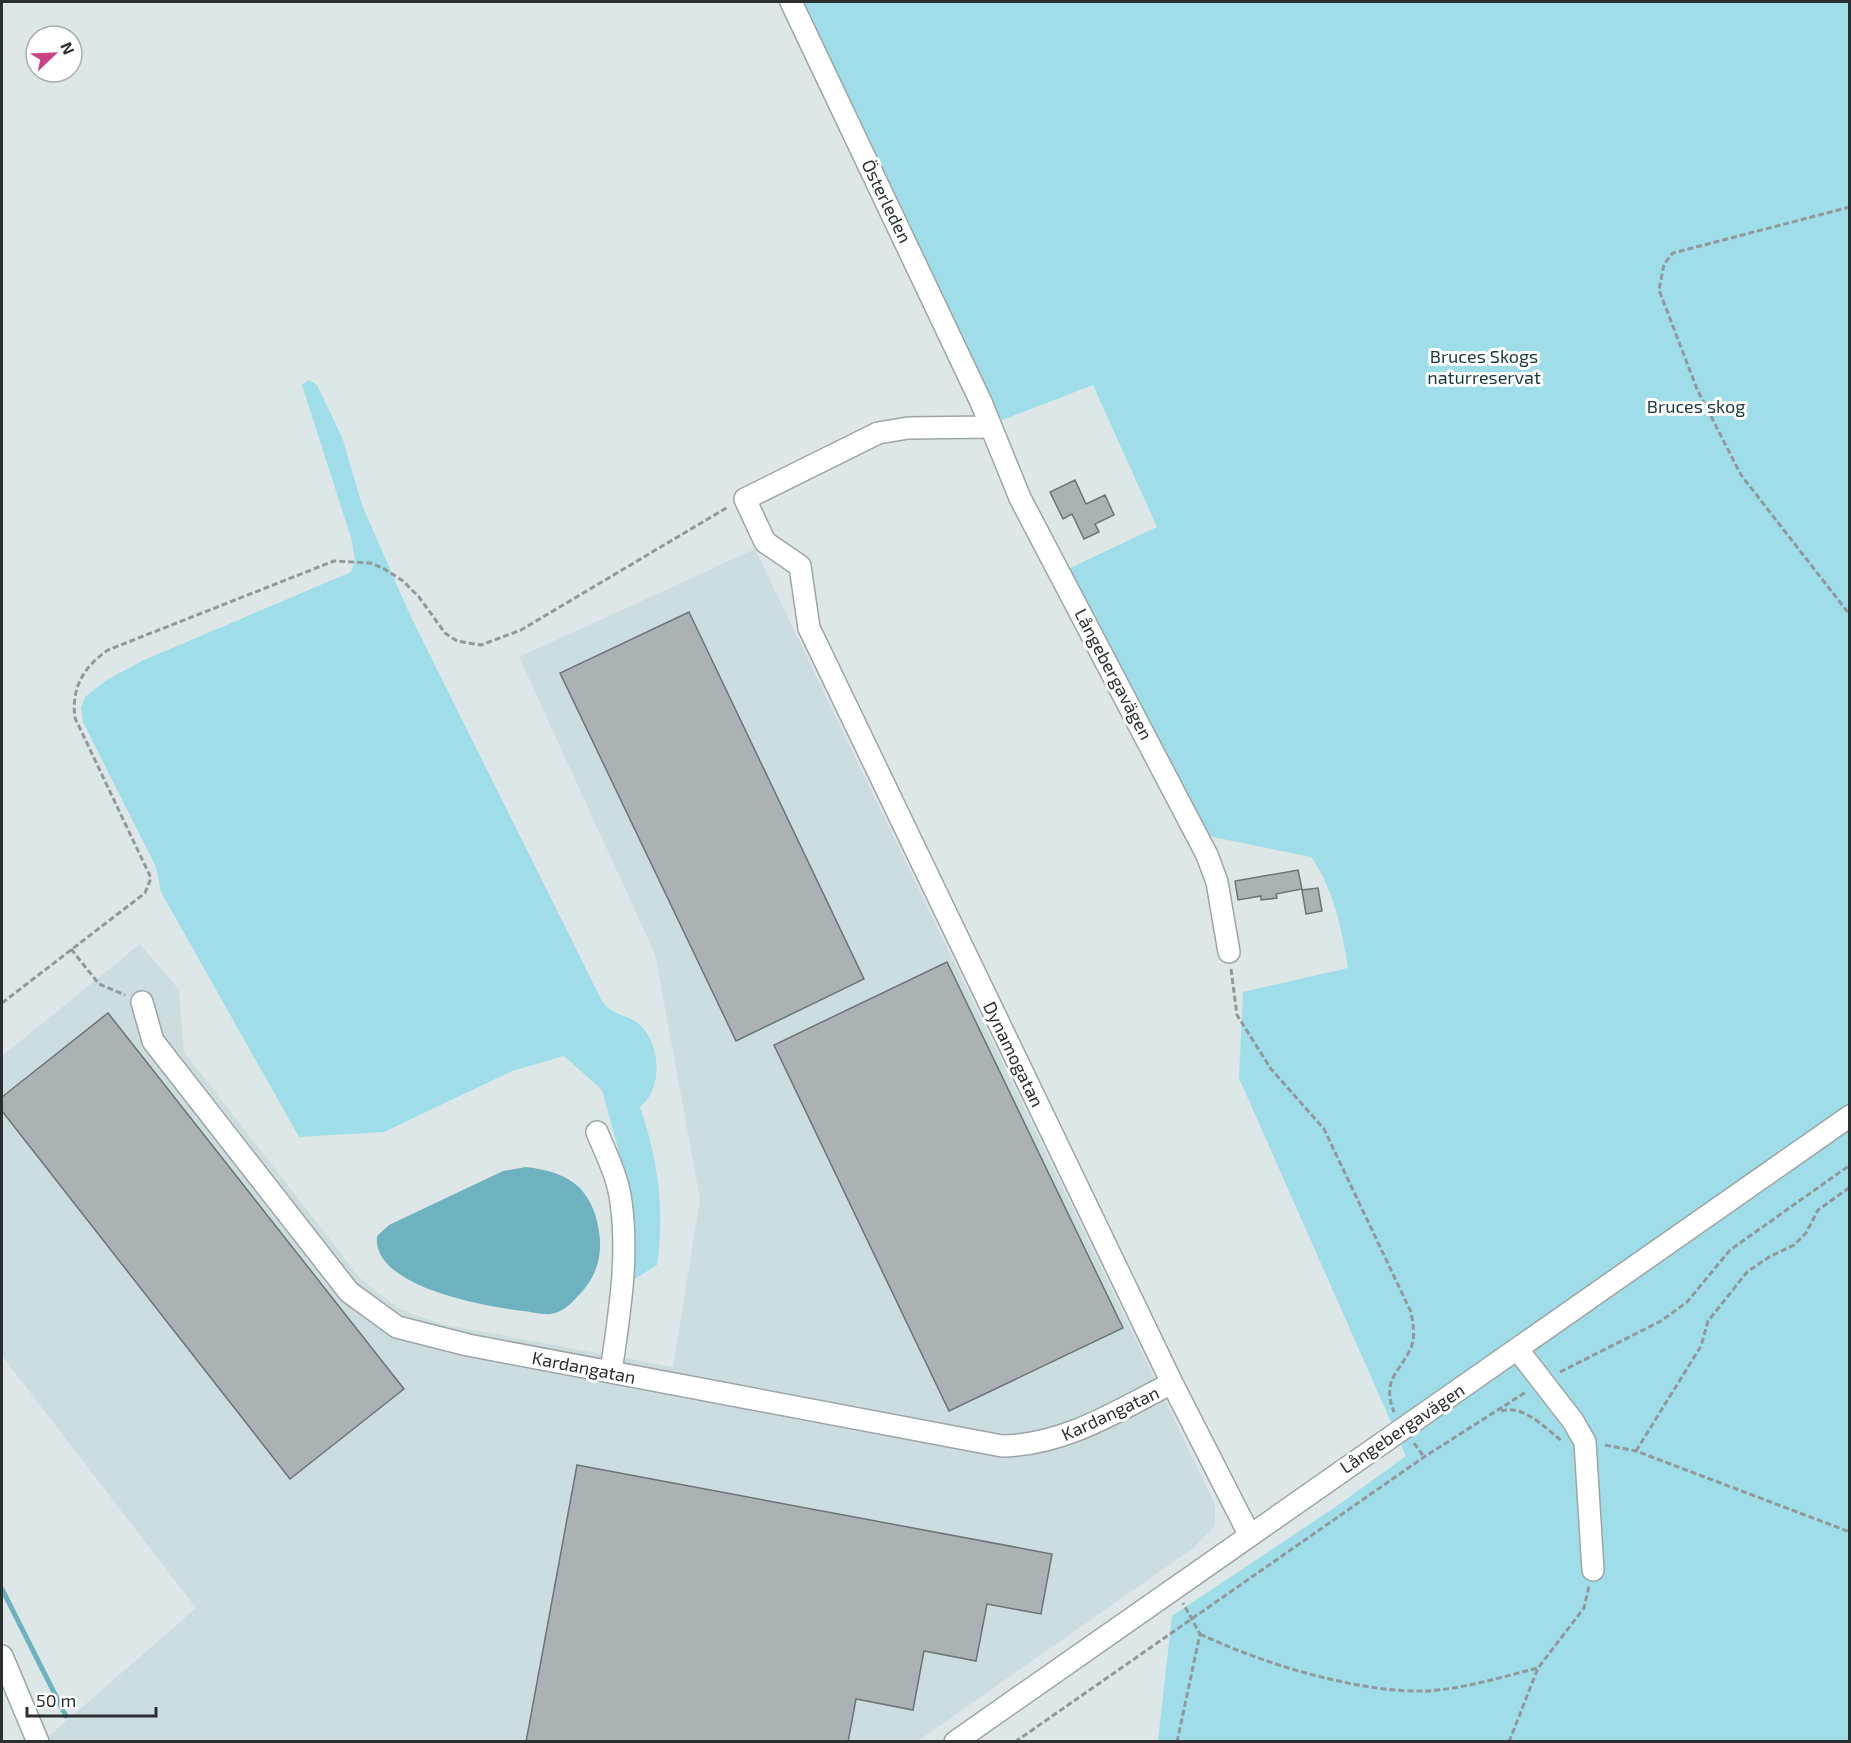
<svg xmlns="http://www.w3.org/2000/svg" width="1851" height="1743" font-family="'Exo 2',sans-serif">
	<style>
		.built { fill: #ccdde0 }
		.green { fill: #9fdde9 }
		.water { fill: #6eb2bf }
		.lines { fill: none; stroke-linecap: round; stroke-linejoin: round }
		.stream { stroke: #6eb2bf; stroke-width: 5 }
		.building { fill: #aab2b3; stroke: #6c7475; stroke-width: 1.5 }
		.minor-casing { stroke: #9da5a6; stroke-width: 24 }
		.path { stroke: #919899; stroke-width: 3; stroke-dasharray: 6 3; stroke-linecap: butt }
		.minor { stroke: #fff; stroke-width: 21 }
		.labels { text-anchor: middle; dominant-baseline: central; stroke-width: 6; stroke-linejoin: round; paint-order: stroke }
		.street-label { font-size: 18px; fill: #2c2f30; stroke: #fff }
		.park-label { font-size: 18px; fill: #18393f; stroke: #fff }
	</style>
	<rect width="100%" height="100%" fill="#dee7e8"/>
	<path class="built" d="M755,549L1215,1504V1525L1192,1549L918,1741H43L196,1608L2,1356V1056L140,944L179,990L184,1052L360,1278L398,1308L441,1324L673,1367L700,1199L655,954L519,657Z"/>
	<path class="green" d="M794,2H1849V1741H1158L1172,1616L1341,1503L1406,1456L1239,1078L1243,992L1348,968C1342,930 1334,889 1311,857L1208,836L1068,569L1157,527L1093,385L997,422Z
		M309,380L317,385L342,437L362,505L410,615L602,1001C612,1016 629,1014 641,1026C661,1046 663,1089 640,1107C658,1159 665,1210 657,1265L633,1280L630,1192L602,1090L564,1056L512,1071L384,1132L299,1137L161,892L156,867L83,722L81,708L85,697L105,681L144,660L351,572L355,561L352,541L302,385Z"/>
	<path class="water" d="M526,1167C558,1171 584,1180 595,1214C605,1247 601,1273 577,1297C570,1305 562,1312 551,1314C543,1315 532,1312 524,1311C487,1307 371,1287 377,1236L389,1225L503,1171Z"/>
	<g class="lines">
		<path class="stream" d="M2,1589L66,1716"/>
	</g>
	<path class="building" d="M1075,480L1086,504L1105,495L1114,515L1095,524L1099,532L1084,539L1072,514L1063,519L1050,492Z
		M689,612L864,979L736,1041L560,673Z
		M1298,870L1302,889L1276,894L1277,898L1261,900V896L1238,900L1235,881Z
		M1318,888L1322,911L1306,914L1302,890Z
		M947,962L1123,1328L949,1411L774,1045Z
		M108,1013L404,1389L290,1479L2,1111V1097Z
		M577,1465L1052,1554L1041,1614L987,1604L976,1661L924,1651L913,1710L856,1699L848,1742H526Z"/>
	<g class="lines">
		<defs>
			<path id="minor" d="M791,2L981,402L1020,498L1207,855L1217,882L1229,952
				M990,427L908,428L878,433L745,499L765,542L800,566L809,628L1172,1383L1249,1534
				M142,1002L153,1041L349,1292L397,1327L468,1345L1002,1446C1065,1445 1117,1411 1172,1383
				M597,1132C606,1154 618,1177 621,1202C629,1259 619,1315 611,1372
				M1518,1350L1573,1421L1585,1442L1593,1570
				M2,1656L38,1742
				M955,1742L1850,1116"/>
		</defs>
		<use href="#minor" class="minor-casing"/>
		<path class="path" d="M1850,207L1673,253L1664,264L1659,290L1697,389L1741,475L1850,615
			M71,949L99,984L125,995
			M1231,969L1237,1015L1271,1069L1324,1129L1411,1312C1413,1324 1416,1338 1410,1350C1397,1375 1382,1381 1394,1412
			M2,1003L145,893L151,878L75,718C71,689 83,667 108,650L334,561L370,563L383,568L403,581L419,597L445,633L457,641L481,645L521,630L728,507
			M1560,1372L1661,1321L1687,1302L1730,1250L1850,1165
			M1501,1411C1524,1404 1546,1429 1562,1441
			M1414,1443L1424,1457
			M1605,1445L1636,1451L1850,1532
			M1636,1451L1701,1346L1708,1321L1732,1291L1747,1272L1769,1257L1794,1245L1806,1233L1818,1210L1850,1187
			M1200,1634C1261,1663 1357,1693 1426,1691C1463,1689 1502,1677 1538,1668
			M1015,1742L1424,1457L1526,1392
			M1177,1742L1200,1634L1183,1603
			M1509,1742L1538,1668L1584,1608L1589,1586"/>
		<use href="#minor" class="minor"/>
	</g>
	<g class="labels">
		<g class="street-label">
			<text transform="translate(887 201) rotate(64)">Österleden</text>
			<text transform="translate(1114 674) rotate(62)">Långebergavägen</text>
			<text transform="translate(1014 1054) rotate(64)">Dynamogatan</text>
			<text transform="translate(584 1367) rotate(11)">Kardangatan</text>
			<text transform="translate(1110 1413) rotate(-25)">Kardangatan</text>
			<text transform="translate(1402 1428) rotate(-34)">Långebergavägen</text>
		</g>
		<g class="park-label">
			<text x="1484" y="356">Bruces Skogs<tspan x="1484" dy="21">naturreservat</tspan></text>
			<text x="1696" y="406">Bruces skog</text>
		</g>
	</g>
	<rect width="1851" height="1743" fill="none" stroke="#2c2f30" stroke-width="6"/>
	<g transform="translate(54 54) rotate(67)"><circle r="28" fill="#ffffff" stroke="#abacac" stroke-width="1.5"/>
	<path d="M0-4.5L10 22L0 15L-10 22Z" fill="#ca4483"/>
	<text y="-9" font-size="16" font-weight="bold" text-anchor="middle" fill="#2c2f30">N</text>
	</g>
	<path d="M27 1707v9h129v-9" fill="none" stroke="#2c2f30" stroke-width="3"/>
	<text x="36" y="1707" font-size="18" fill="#2c2f30" stroke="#ffffff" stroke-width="4.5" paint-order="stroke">50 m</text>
</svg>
